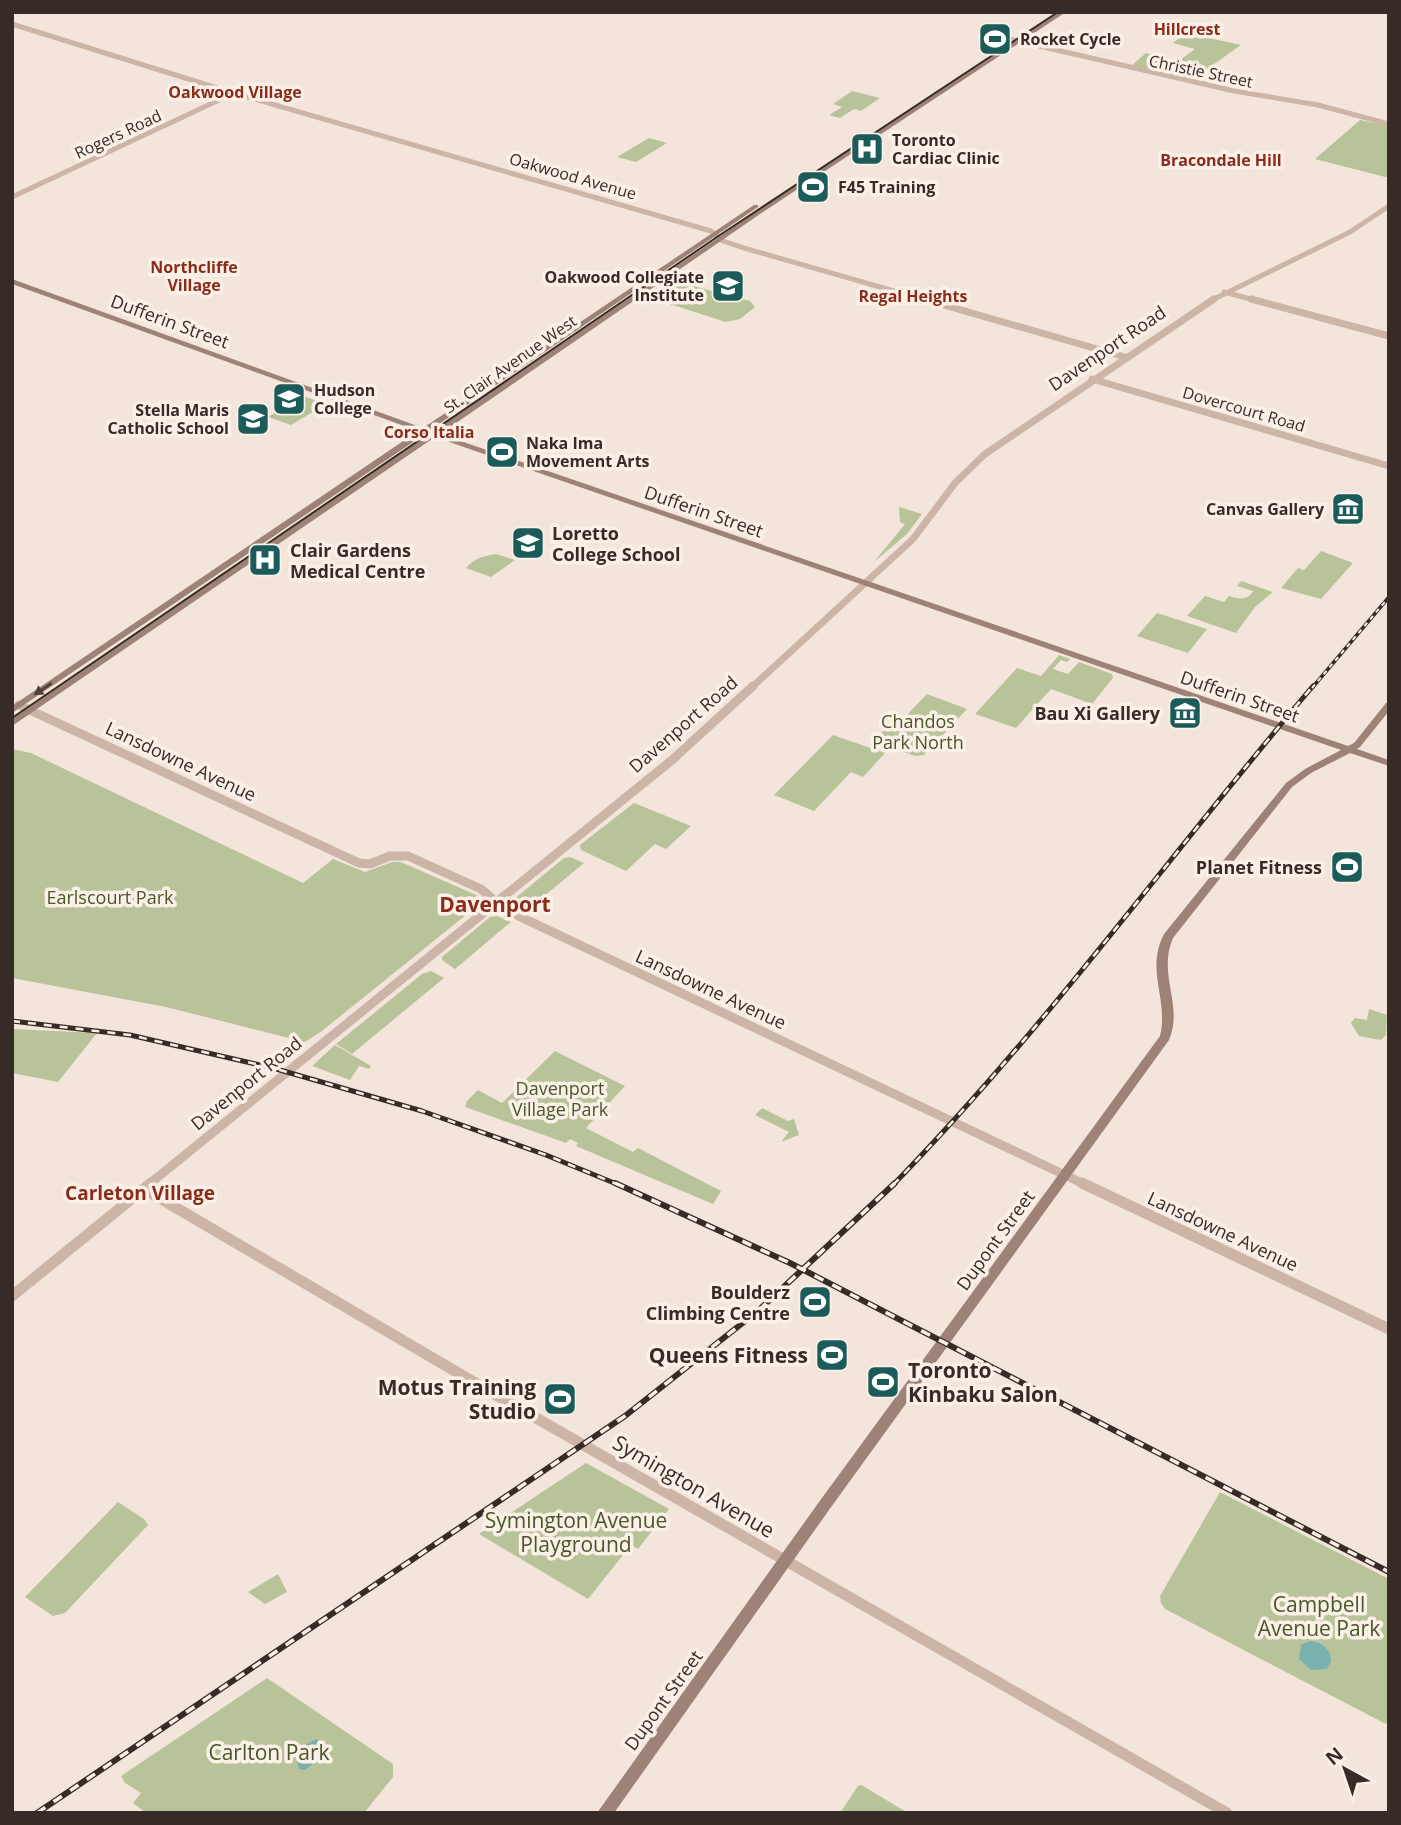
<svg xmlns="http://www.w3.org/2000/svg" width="1401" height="1825" font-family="'Open Sans',sans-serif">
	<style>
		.green { fill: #b9c39a }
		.water { fill: #78b1ae }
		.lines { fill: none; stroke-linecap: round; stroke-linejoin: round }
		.tertiary-far3 { stroke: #ccb4a6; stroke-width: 5 }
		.tertiary-far2 { stroke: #ccb4a6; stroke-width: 7 }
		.tertiary-far1 { stroke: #ccb4a6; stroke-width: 9 }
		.tertiary { stroke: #ccb4a6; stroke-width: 11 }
		.secondary { fill: #9f8277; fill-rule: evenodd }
		.tram { stroke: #372b27; stroke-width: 2 }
		.rail-far2-casing { stroke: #372b27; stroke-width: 3.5 }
		.rail-far1-casing { stroke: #372b27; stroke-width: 5 }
		.rail-casing { stroke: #372b27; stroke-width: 6 }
		.rail-far2 { stroke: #faf0e7; stroke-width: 2; stroke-dasharray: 4.5; stroke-linecap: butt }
		.rail-far1 { stroke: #faf0e7; stroke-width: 2.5; stroke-dasharray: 8; stroke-linecap: butt }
		.rail { stroke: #faf0e7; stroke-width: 3.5; stroke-dasharray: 10; stroke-linecap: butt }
		.oneway { fill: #51413b }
		.labels { text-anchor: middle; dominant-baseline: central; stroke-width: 7; stroke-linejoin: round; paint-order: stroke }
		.far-neighbourhood-label { font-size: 16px; font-weight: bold; fill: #8a2c1c; stroke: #faf0e7 }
		.far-poi-label { font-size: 16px; font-weight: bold; fill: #372b27; stroke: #faf0e7; text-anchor: start }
		.far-street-label { font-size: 16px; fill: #372b27; stroke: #faf0e7 }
		.street-label { font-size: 18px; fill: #372b27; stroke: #faf0e7 }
		.poi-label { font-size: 18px; font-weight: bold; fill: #372b27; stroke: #faf0e7; text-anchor: end }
		.park-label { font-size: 18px; fill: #4a572a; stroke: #faf0e7 }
		.neighbourhood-label { font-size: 19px; font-weight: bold; fill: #8a2c1c; stroke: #faf0e7 }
		.quarter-label { font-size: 21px; font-weight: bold; fill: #8a2c1c; stroke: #faf0e7 }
		.near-poi-label { font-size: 21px; font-weight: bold; fill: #372b27; stroke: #faf0e7; text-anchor: end }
		.near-street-label { font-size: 21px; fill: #372b27; stroke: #faf0e7 }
		.near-park-label { font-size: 21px; fill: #4a572a; stroke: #faf0e7 }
	</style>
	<rect width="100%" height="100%" fill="#f3e5db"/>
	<path class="green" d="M1177,31L1241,45L1193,79L1132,65L1146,53L1177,62L1195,49L1173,43L1182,36L1174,33Z
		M852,91L880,98L861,111L854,109L840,118L829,115L842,107L833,104Z
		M1360,120L1389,126V178L1315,159Z
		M649,138L667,143L636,162L617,157Z
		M678,282L750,301L755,307L740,319L726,322L654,299L657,293Z
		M303,396L326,404L291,425L268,417Z
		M899,507L922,514L907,534L874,562L905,524L900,522Z
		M1321,551L1353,563L1321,599L1281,588L1298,568L1304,570Z
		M496,554L515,560L491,577L466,568C474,558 484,556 496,554Z
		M1241,581L1273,592L1255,607L1236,633L1187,616L1205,596L1224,602L1229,596C1238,599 1248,601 1253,591L1237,586Z
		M1157,613L1207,629L1188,653L1137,636Z
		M1059,655L1070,659L1067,662L1061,660L1053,669L1068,674L1079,662L1112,674L1113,678L1092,704L1051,689L1016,728L975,714L1017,668L1041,676Z
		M927,694L967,709L924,755L915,756L874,741L896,718L902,720Z
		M833,735L885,753L863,777L851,772L814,811L774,795Z
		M12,749L31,753L303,883L333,859L365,872L392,862H401L476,895L482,902L322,1031L305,1042L166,1007L12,978Z
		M634,803L691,826L666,849L655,844L626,871L581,850L580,845Z
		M570,857L584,863L525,912L513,904V900L564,858Z
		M497,916L511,922L455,969L442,960V957L490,917Z
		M431,971L444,978L352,1054L336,1044L422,974Z
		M1369,1009L1387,1015L1386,1035L1381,1040L1359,1036L1351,1023L1355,1018L1367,1020Z
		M12,1029L97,1033L58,1082L12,1073Z
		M335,1045L371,1066L369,1069L359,1066L350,1080L312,1066Z
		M555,1051L625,1086L586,1128L633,1152L638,1148L721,1191L713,1204L576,1146L578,1143L570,1139L566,1143L465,1107L467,1101L478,1090L502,1103Z
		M762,1108L788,1121L794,1119L799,1135L781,1142L789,1132L755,1115Z
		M586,1463L669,1509L638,1549L631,1545L588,1599L479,1534Z
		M1220,1492L1389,1579V1718L1386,1724L1165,1609L1161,1603L1160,1596Z
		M118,1502L144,1519L148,1525L65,1613L53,1616L25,1597Z
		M278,1574L287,1592L265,1604L248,1592Z
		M267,1678L393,1764V1777L364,1813H146L133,1803L141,1793L125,1783L121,1776Z
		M861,1785L863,1786L908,1813H840L858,1786Z"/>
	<path class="water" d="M1310,1641C1322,1642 1331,1649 1331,1661L1327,1669L1311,1670L1299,1659L1301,1645Z
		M316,1739L324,1744L325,1754L305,1770L299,1769L297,1761L303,1746Z"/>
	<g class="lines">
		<path class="tertiary-far3" d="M12,24L230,92L711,231L723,241L744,248L929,301
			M1009,39L1234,91L1318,105L1389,124
			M12,197L234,93
			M1224,292L1258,301
			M1210,301L1350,232L1389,206"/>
		<path class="tertiary-far2" d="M923,299L1125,357
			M1251,299L1389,336
			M1092,379L1389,466
			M751,688L913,539L955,483L985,454L1214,299"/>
		<path class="tertiary-far1" d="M19,705L359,863L370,864L390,856H408L481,889L504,909L1086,1185
			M148,1185L672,760L753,686"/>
		<path class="tertiary" d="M1082,1183L1389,1329
			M144,1189L496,1395L1227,1813
			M12,1296L151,1183"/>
		<path class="secondary" d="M1059,12H1066L766,210L440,434L1348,746L1354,743L1386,703L1389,702V711L1360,747L1357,749L1389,760V766L1350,753L1311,773L1292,787L1173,938C1157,975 1184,1005 1169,1040L829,1510L614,1813H597L819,1502L1160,1036C1169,999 1145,971 1164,934L1286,783L1305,769L1341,750L435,437L12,726V719L428,435L425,434L12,713V706L418,431L12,284V279L423,428L754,205H758V207L430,430L433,431L762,208Z"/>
		<path class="tram" d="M12,718L717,237L1058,12"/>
		<defs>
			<path id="rail-far2" d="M1312,688L1389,597"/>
			<path id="rail-far1" d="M12,1021L130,1035L273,1068L422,1111L546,1155L619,1185
				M893,1185C1045,1029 1172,852 1313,686"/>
			<path id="rail" d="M615,1183L790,1263L1389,1572
				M37,1813L625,1416L759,1310L895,1183"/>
		</defs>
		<use href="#rail-far2" class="rail-far2-casing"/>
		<use href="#rail-far1" class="rail-far1-casing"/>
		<use href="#rail" class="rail-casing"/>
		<use href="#rail-far2" class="rail-far2"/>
		<use href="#rail-far1" class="rail-far1"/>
		<use href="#rail" class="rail"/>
	</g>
	<defs><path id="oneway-solid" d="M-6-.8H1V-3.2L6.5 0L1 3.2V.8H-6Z" transform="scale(1.75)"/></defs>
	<use class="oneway" href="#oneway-solid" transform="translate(43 689) rotate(146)"/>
	<defs>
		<symbol id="stadium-square" viewBox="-11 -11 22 22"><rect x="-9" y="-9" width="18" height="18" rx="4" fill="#1b5b59" stroke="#faf0e7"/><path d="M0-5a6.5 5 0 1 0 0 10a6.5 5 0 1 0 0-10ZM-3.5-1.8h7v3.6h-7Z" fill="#fff"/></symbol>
		<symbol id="hospital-square" viewBox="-11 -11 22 22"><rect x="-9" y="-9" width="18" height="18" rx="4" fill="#1b5b59" stroke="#faf0e7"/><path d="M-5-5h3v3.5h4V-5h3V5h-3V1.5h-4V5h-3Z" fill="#fff"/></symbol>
		<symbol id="school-square" viewBox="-11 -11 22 22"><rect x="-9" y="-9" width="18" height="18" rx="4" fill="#1b5b59" stroke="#faf0e7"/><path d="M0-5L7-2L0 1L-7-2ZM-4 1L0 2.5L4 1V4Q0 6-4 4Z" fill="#fff"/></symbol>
		<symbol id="museum-square" viewBox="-11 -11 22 22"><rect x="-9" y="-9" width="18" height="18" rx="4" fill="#1b5b59" stroke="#faf0e7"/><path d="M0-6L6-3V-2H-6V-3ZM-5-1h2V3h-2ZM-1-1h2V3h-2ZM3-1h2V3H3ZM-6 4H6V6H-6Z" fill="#fff"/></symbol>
	</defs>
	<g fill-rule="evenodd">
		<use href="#stadium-square" x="976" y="20" width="38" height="38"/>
		<use href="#hospital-square" x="848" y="130" width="38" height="38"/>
		<use href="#stadium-square" x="794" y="168" width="38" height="38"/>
		<use href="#school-square" x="709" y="267" width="38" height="38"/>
		<use href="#school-square" x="270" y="380" width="38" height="38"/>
		<use href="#school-square" x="234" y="400" width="38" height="38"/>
		<use href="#stadium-square" x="483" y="433" width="38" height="38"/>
		<use href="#museum-square" x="1329" y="490" width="38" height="38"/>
		<use href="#school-square" x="509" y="524" width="38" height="38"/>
		<use href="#hospital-square" x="246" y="541" width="38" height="38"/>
		<use href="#museum-square" x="1166" y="694" width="38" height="38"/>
		<use href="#stadium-square" x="1328" y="848" width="38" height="38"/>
		<use href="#stadium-square" x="796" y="1283" width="38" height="38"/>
		<use href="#stadium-square" x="813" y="1336" width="38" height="38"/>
		<use href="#stadium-square" x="864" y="1363" width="38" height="38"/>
		<use href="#stadium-square" x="541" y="1380" width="38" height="38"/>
	</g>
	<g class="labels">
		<g class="far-neighbourhood-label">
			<text x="1187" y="29">Hillcrest</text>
			<text x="235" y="92">Oakwood Village</text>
			<text x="1221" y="160">Bracondale Hill</text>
			<text x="194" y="267">Northcliffe<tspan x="194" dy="18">Village</tspan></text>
			<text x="913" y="296">Regal Heights</text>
			<text x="429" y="432">Corso Italia</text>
		</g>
		<g class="far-poi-label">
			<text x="1020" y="39">Rocket Cycle</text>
			<text x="892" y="140">Toronto<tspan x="892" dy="18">Cardiac Clinic</tspan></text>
			<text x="838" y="187">F45 Training</text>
			<text x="704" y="277" text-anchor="end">Oakwood Collegiate<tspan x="704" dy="18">Institute</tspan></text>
			<text x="314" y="390">Hudson<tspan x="314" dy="18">College</tspan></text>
			<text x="229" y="410" text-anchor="end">Stella Maris<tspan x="229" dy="18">Catholic School</tspan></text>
			<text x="526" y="443">Naka Ima<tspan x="526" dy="18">Movement Arts</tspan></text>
			<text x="1324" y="509" text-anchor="end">Canvas Gallery</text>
		</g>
		<g class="far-street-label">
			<text transform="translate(1201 71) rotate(12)">Christie Street</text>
			<text transform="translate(118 134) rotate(-25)">Rogers Road</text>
			<text transform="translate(573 176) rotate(16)">Oakwood Avenue</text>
			<text transform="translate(510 364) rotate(-35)">St. Clair Avenue West</text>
			<text transform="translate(1244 409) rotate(16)">Dovercourt Road</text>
		</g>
		<g class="street-label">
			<text transform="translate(170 321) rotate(20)">Dufferin Street</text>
			<text transform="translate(1107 348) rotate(-34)">Davenport Road</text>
			<text transform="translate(704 511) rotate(19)">Dufferin Street</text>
			<text transform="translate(1240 696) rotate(19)">Dufferin Street</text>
			<text transform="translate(683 724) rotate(-41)">Davenport Road</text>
			<text transform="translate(181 761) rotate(25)">Lansdowne Avenue</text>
			<text transform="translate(711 989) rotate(25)">Lansdowne Avenue</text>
			<text transform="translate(246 1083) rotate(-39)">Davenport Road</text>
			<text transform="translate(1223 1231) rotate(25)">Lansdowne Avenue</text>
			<text transform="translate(995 1240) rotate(-54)">Dupont Street</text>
			<text transform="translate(663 1700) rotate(-54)">Dupont Street</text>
		</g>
		<g class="poi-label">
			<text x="552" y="533" text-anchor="start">Loretto<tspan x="552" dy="21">College School</tspan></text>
			<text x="290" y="550" text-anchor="start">Clair Gardens<tspan x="290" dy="21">Medical Centre</tspan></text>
			<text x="1160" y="713">Bau Xi Gallery</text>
			<text x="1322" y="867">Planet Fitness</text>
			<text x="790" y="1292">Boulderz<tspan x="790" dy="21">Climbing Centre</tspan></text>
		</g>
		<g class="park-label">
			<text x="918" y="721">Chandos<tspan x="918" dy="21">Park North</tspan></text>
			<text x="110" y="897">Earlscourt Park</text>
			<text x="560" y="1088">Davenport<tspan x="560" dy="21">Village Park</tspan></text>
		</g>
		<g class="neighbourhood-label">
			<text x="140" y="1193">Carleton Village</text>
		</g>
		<g class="quarter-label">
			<text x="495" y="904">Davenport</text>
		</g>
		<g class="near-poi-label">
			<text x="808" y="1355">Queens Fitness</text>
			<text x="908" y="1370" text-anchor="start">Toronto<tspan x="908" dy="24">Kinbaku Salon</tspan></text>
			<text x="536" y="1387">Motus Training<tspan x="536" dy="24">Studio</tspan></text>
		</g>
		<g class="near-street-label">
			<text transform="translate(694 1486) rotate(30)">Symington Avenue</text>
		</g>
		<g class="near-park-label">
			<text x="576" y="1520">Symington Avenue<tspan x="576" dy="24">Playground</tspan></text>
			<text x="1319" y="1604">Campbell<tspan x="1319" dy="24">Avenue Park</tspan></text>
			<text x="269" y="1752">Carlton Park</text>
		</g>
	</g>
	<rect width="1401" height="1825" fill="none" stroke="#372b27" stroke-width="28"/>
	<g transform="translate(1345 1769) rotate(320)" stroke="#faf0e7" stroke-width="5" paint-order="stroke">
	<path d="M0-5L12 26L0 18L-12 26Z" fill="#372b27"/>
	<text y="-10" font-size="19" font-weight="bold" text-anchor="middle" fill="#372b27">N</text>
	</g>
</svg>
